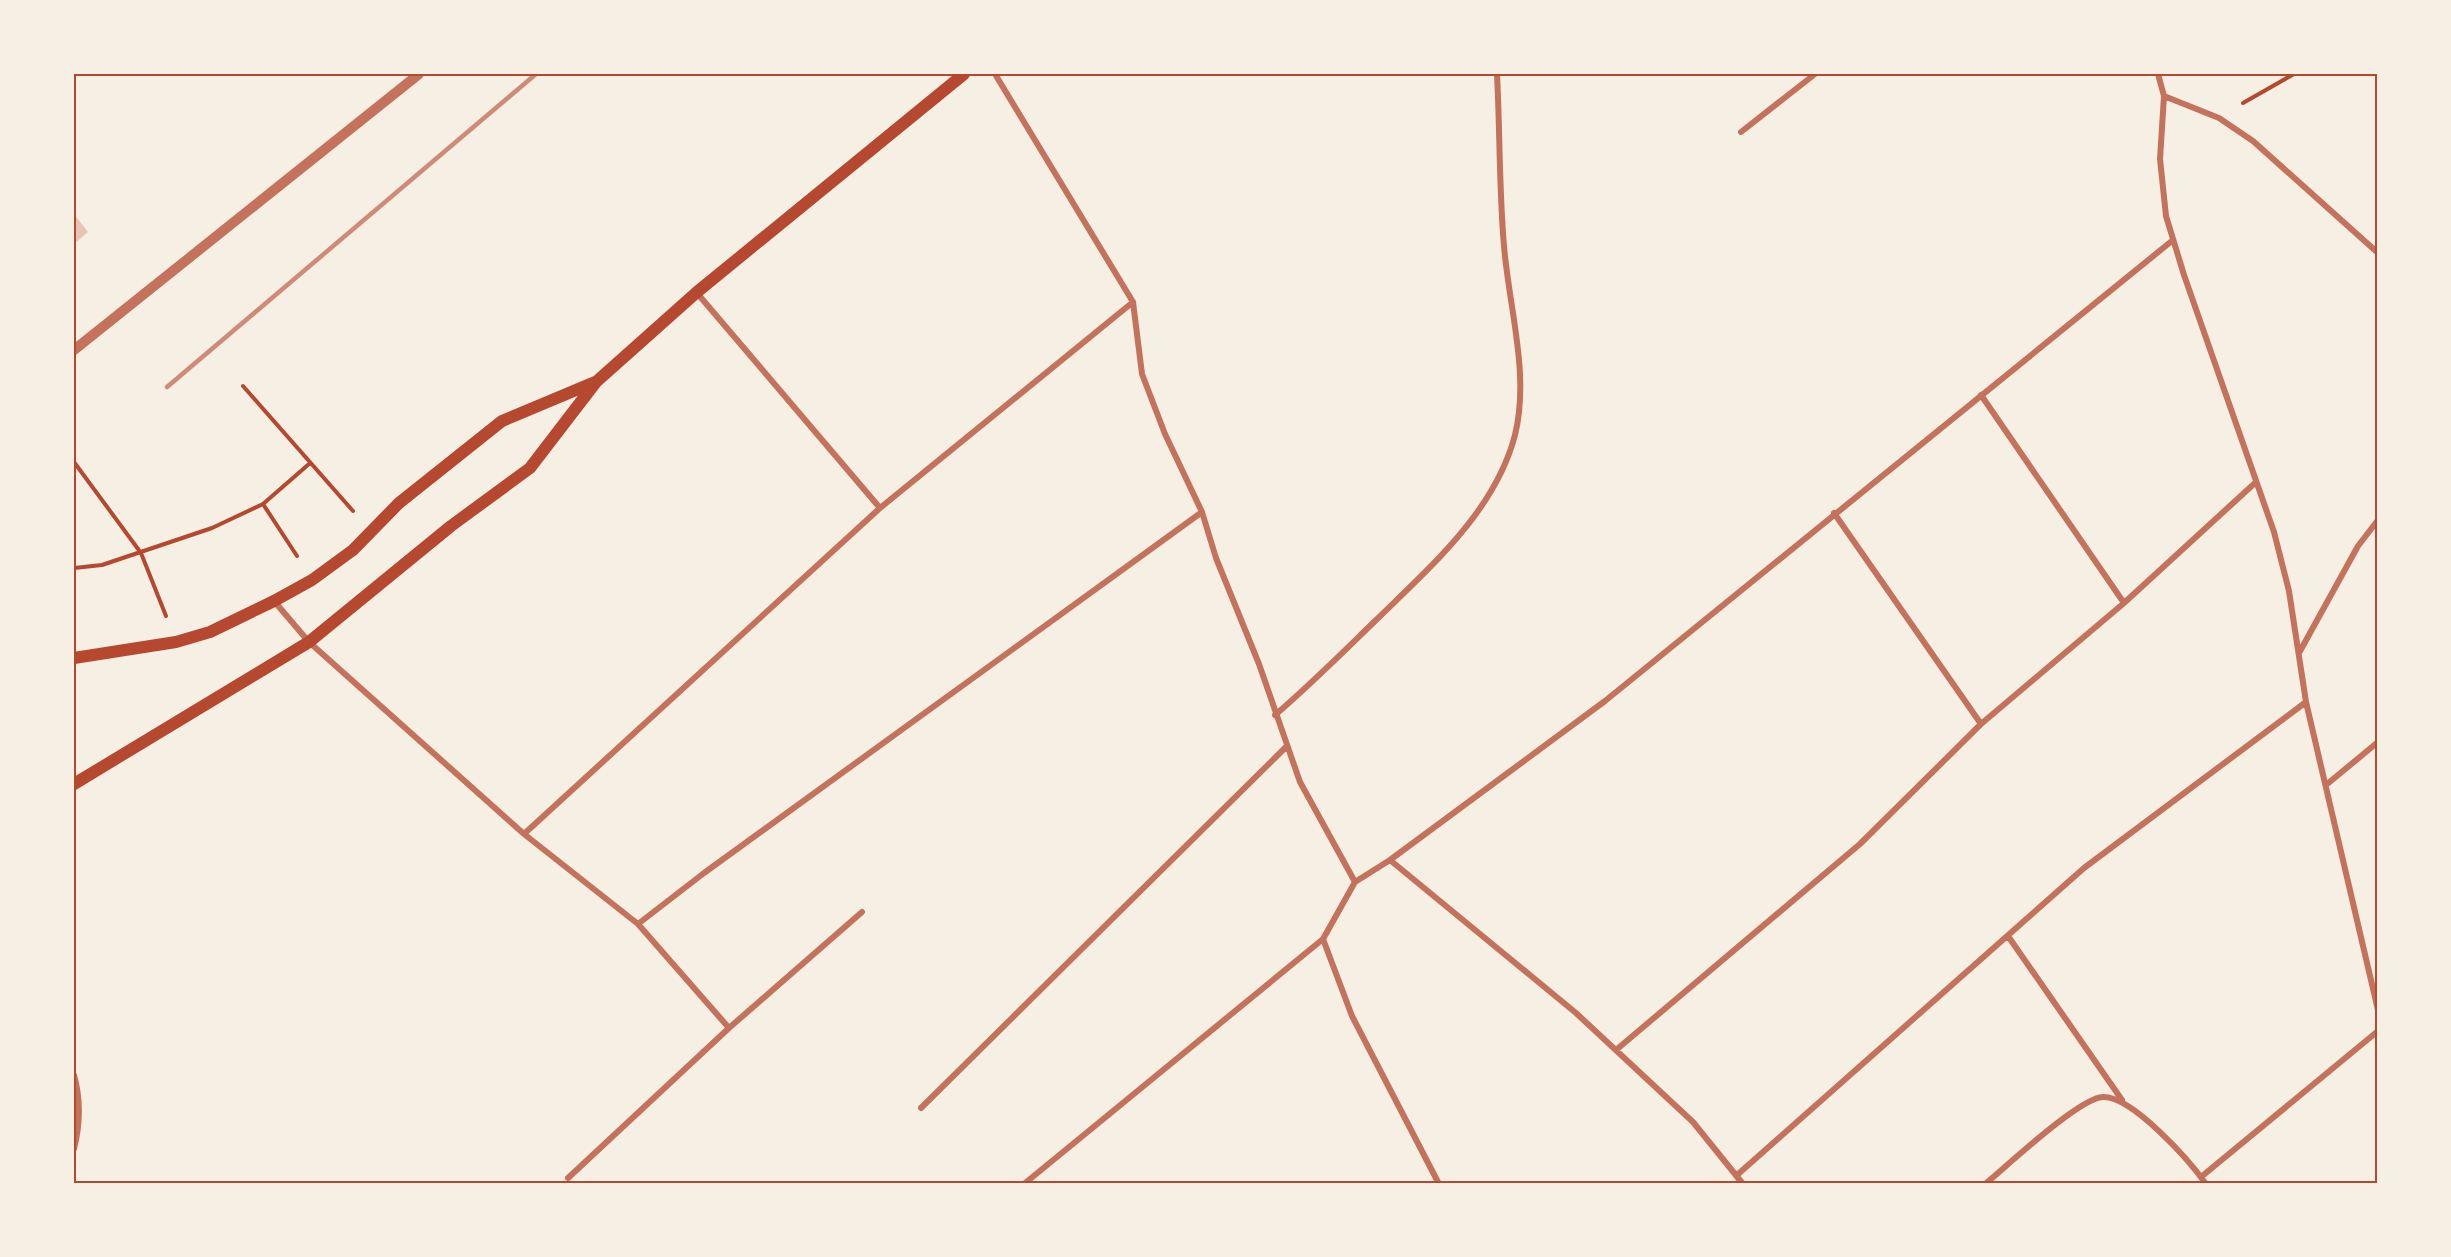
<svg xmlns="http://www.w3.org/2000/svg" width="2451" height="1257" viewBox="0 0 2451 1257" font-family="'Noto Serif',serif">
  <rect width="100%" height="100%" fill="#f6efe4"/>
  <path fill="#e6c5b7" d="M74,214L88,232L74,244Z"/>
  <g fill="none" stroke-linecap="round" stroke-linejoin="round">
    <path stroke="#b5482f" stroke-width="4" d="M2243,103L2294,74
      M243,386L353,511
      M74,462L141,553L166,616
      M263,504L297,556
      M74,568L102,565L212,528L263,504L309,464"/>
    <path stroke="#c5725c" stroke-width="6" d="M995,74L1133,302L1142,374L1165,434L1202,512L1216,558L1259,664L1300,782L1355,882L1323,939L1352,1016L1439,1184
      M2158,74L2164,96L2160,159L2166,216L2184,275L2274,532L2289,591L2306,702L2378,1010
      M2164,96L2219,118L2253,141L2378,253
      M1741,132L1815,74
      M697,293L880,508
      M1981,395L2124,603
      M1834,513L1981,724L2124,603L2256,482
      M274,601L309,642L524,834L638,924L729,1028
      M2299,653L2358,546L2378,520
      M1275,715C1310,685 1342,653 1374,622C1429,568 1495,512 1515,435C1530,374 1509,308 1504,246C1499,189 1500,131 1497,74
      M2326,785L2378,742
      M524,834L880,508L1133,302
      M1390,860L1605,701L2173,240
      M1355,882L1390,860L1576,1013L1693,1122L1743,1184
      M638,924L704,873L1202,512
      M2008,936L2122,1100
      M1616,1050L1860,844L1981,724
      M74,1075C81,1100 80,1125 74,1149
      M921,1108L1286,747
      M1737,1175L2084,868L2306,702
      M2201,1177L2378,1031
      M568,1178L729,1028L862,912
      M1024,1184L1323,939
      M1985,1184C2007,1166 2079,1098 2103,1097C2132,1096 2189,1160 2206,1184"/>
    <path stroke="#c5725c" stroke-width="10" d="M74,350L419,74"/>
    <path stroke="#b5482f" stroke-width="12" d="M74,658L176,642L210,632L274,601L312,580L353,550L399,503L502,421L595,382
      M74,784L309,642L451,526L530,468L596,382L697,292L964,74"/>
    <path stroke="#cf8b77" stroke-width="4.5" d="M167,387L536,74"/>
  </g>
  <rect width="2451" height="1257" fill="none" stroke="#f6efe4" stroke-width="150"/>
  <rect x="75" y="75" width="2301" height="1107" fill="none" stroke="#b5482f" stroke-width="2"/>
</svg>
